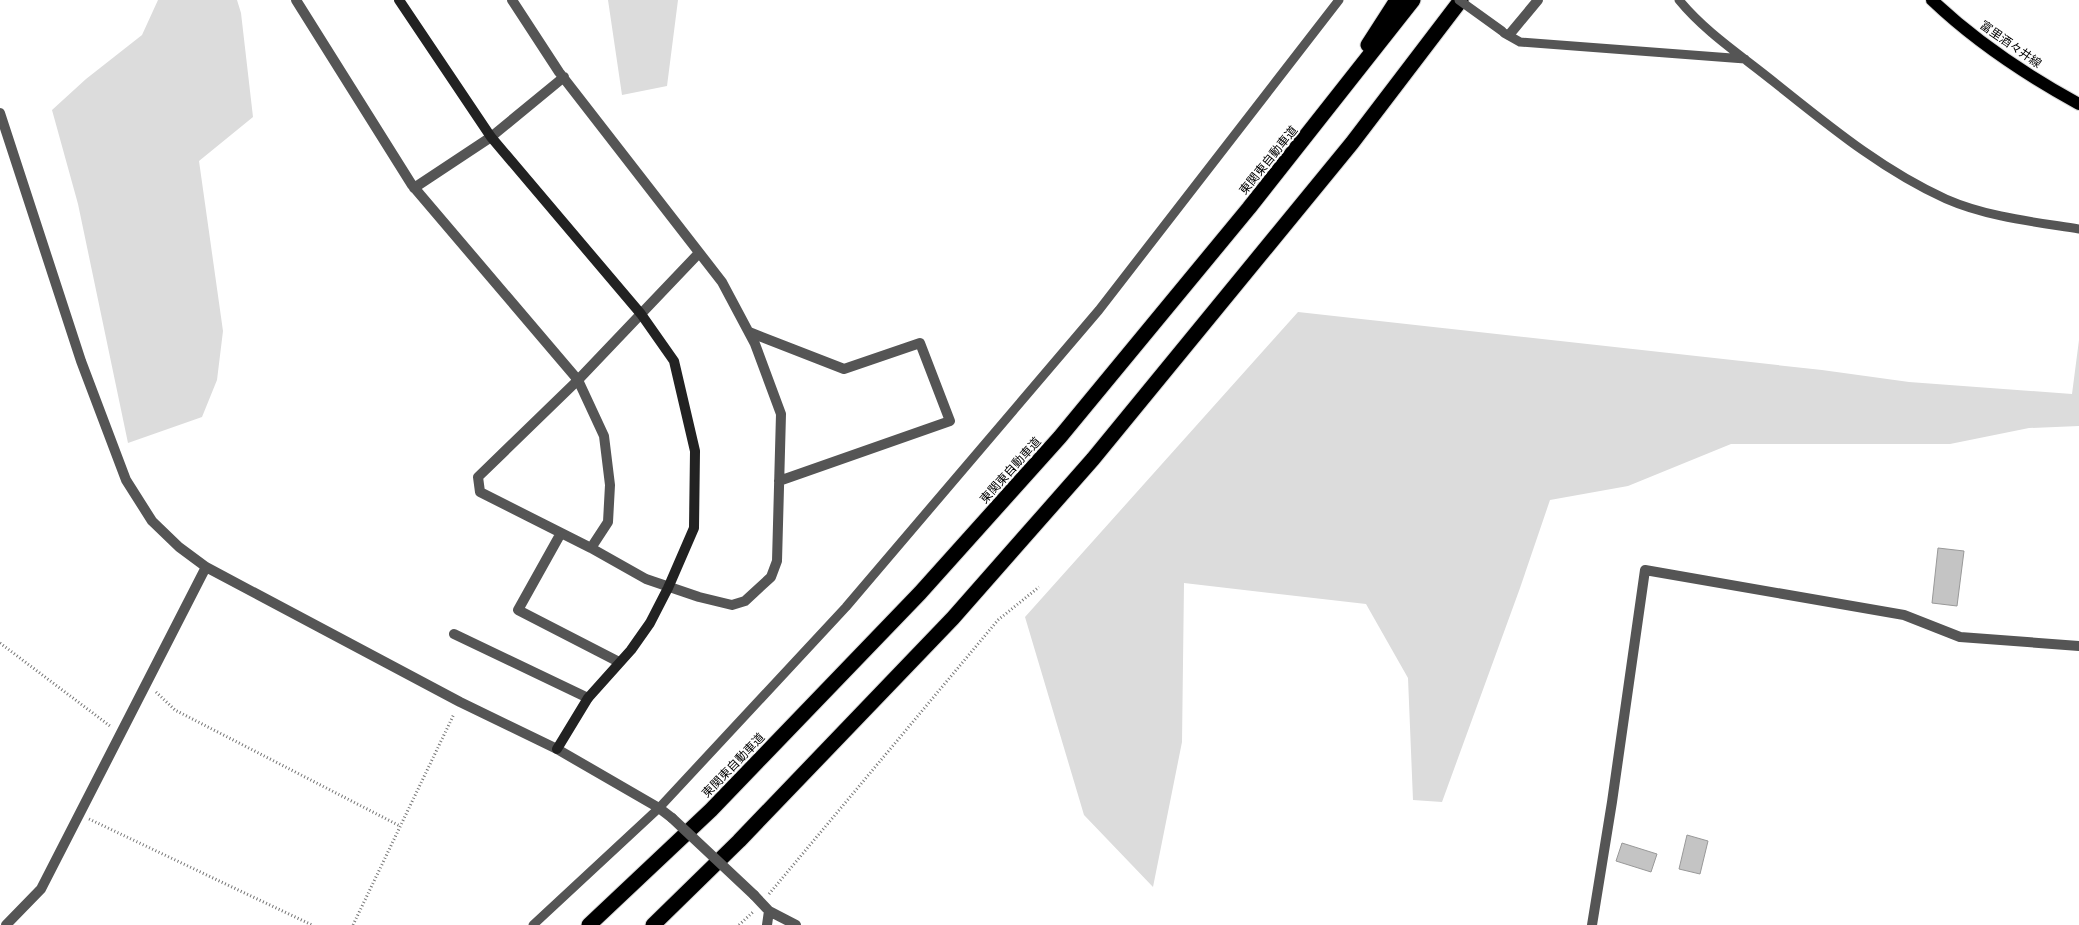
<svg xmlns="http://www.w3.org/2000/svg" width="2079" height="925" viewBox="0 0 2079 925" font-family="Poppins,'Noto Sans JP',sans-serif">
  <rect width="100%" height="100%" fill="#fff"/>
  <path fill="#dcdcdc" d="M158,0H237L241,13L253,117L199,161L223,331L217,380L202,417L128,443L78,204L52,110L86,79L142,35Z
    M608,0H678L667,86L622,95Z
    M1298,312L1822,370L1909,382L2072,394L2079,340V426L2029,428L1950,444H1731L1628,486L1550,500L1520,588L1442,802L1413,800L1408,678L1366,604L1184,583L1182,742L1153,887L1084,815L1025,617Z"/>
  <path fill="#c4c4c4" stroke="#999" d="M1938,548L1964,551L1957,606L1932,603Z
    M1687,835L1708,841L1700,874L1679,869Z
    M1622,843L1657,854L1651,872L1616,861Z"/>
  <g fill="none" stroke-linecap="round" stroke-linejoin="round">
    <defs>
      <path id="primary" d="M1932,0C1976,42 2026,75 2079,104"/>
      <path id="highway" d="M1368,45L1397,0
        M589,925L711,810L920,593L1060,437L1249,208L1413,0
        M653,925L739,841L953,618L1093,459L1352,143L1461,0"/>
    </defs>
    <use href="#primary" stroke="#dbdbdb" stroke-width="14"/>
    <use href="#highway" stroke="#dbdbdb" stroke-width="17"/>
    <path stroke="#777" stroke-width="3" stroke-dasharray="1 2.5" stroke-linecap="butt" d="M0,643L110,726
      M156,692L175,710L400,826
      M89,819L312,925
      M769,894L998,620L1039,587
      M353,925L454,714
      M739,925L753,912"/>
    <path stroke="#555" stroke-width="9" d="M1679,0C1705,32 1742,56 1774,82C1828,125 1882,170 1946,199C1987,217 2035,222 2079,229
      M1504,33L1520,42L1745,59
      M533,925L659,808L846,607L1099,310L1339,0"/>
    <path stroke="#555" stroke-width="10" d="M296,0L412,185L578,380L604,436L610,485L608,522L591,548
      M512,0L559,72L722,282L755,344L781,414L777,561L771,577L745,601L732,605L699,597L646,579L591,548L480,492L478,477L578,380L699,253
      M1509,35L1538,0
      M0,113L81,361L126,480L152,521L179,547L206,567L460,702L557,749L659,808L672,818
      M414,188L491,137L564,77
      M749,332L844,369L920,343L950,421L779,481
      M561,533L518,610L619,662
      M454,634L588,698
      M754,895L769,911L796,925
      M6,925L41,889L206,567
      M767,925L769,911
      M1592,925L1612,802L1645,570L1904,615L1960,637L2079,646"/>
    <path stroke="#222" stroke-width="10" d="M399,0L491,137L641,314L674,361L695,451L694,528L668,588L650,623L631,650L588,698L557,749"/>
    <use href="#primary" stroke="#000" stroke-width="12"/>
    <use href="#highway" stroke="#000" stroke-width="15"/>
    <path stroke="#555" stroke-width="9" d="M1459,0L1502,31"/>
    <path stroke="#555" stroke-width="10" d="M672,818L754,895"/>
  </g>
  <g text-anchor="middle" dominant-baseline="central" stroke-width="4" stroke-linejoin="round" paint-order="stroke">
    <g font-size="12" fill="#000" stroke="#fff">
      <text transform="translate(2011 44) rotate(35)">富里酒々井線</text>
      <text transform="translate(1268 160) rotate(-51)">東関東自動車道</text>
      <text transform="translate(1010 470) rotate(-48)">東関東自動車道</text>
      <text transform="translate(733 765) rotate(-46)">東関東自動車道</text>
    </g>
  </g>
</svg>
